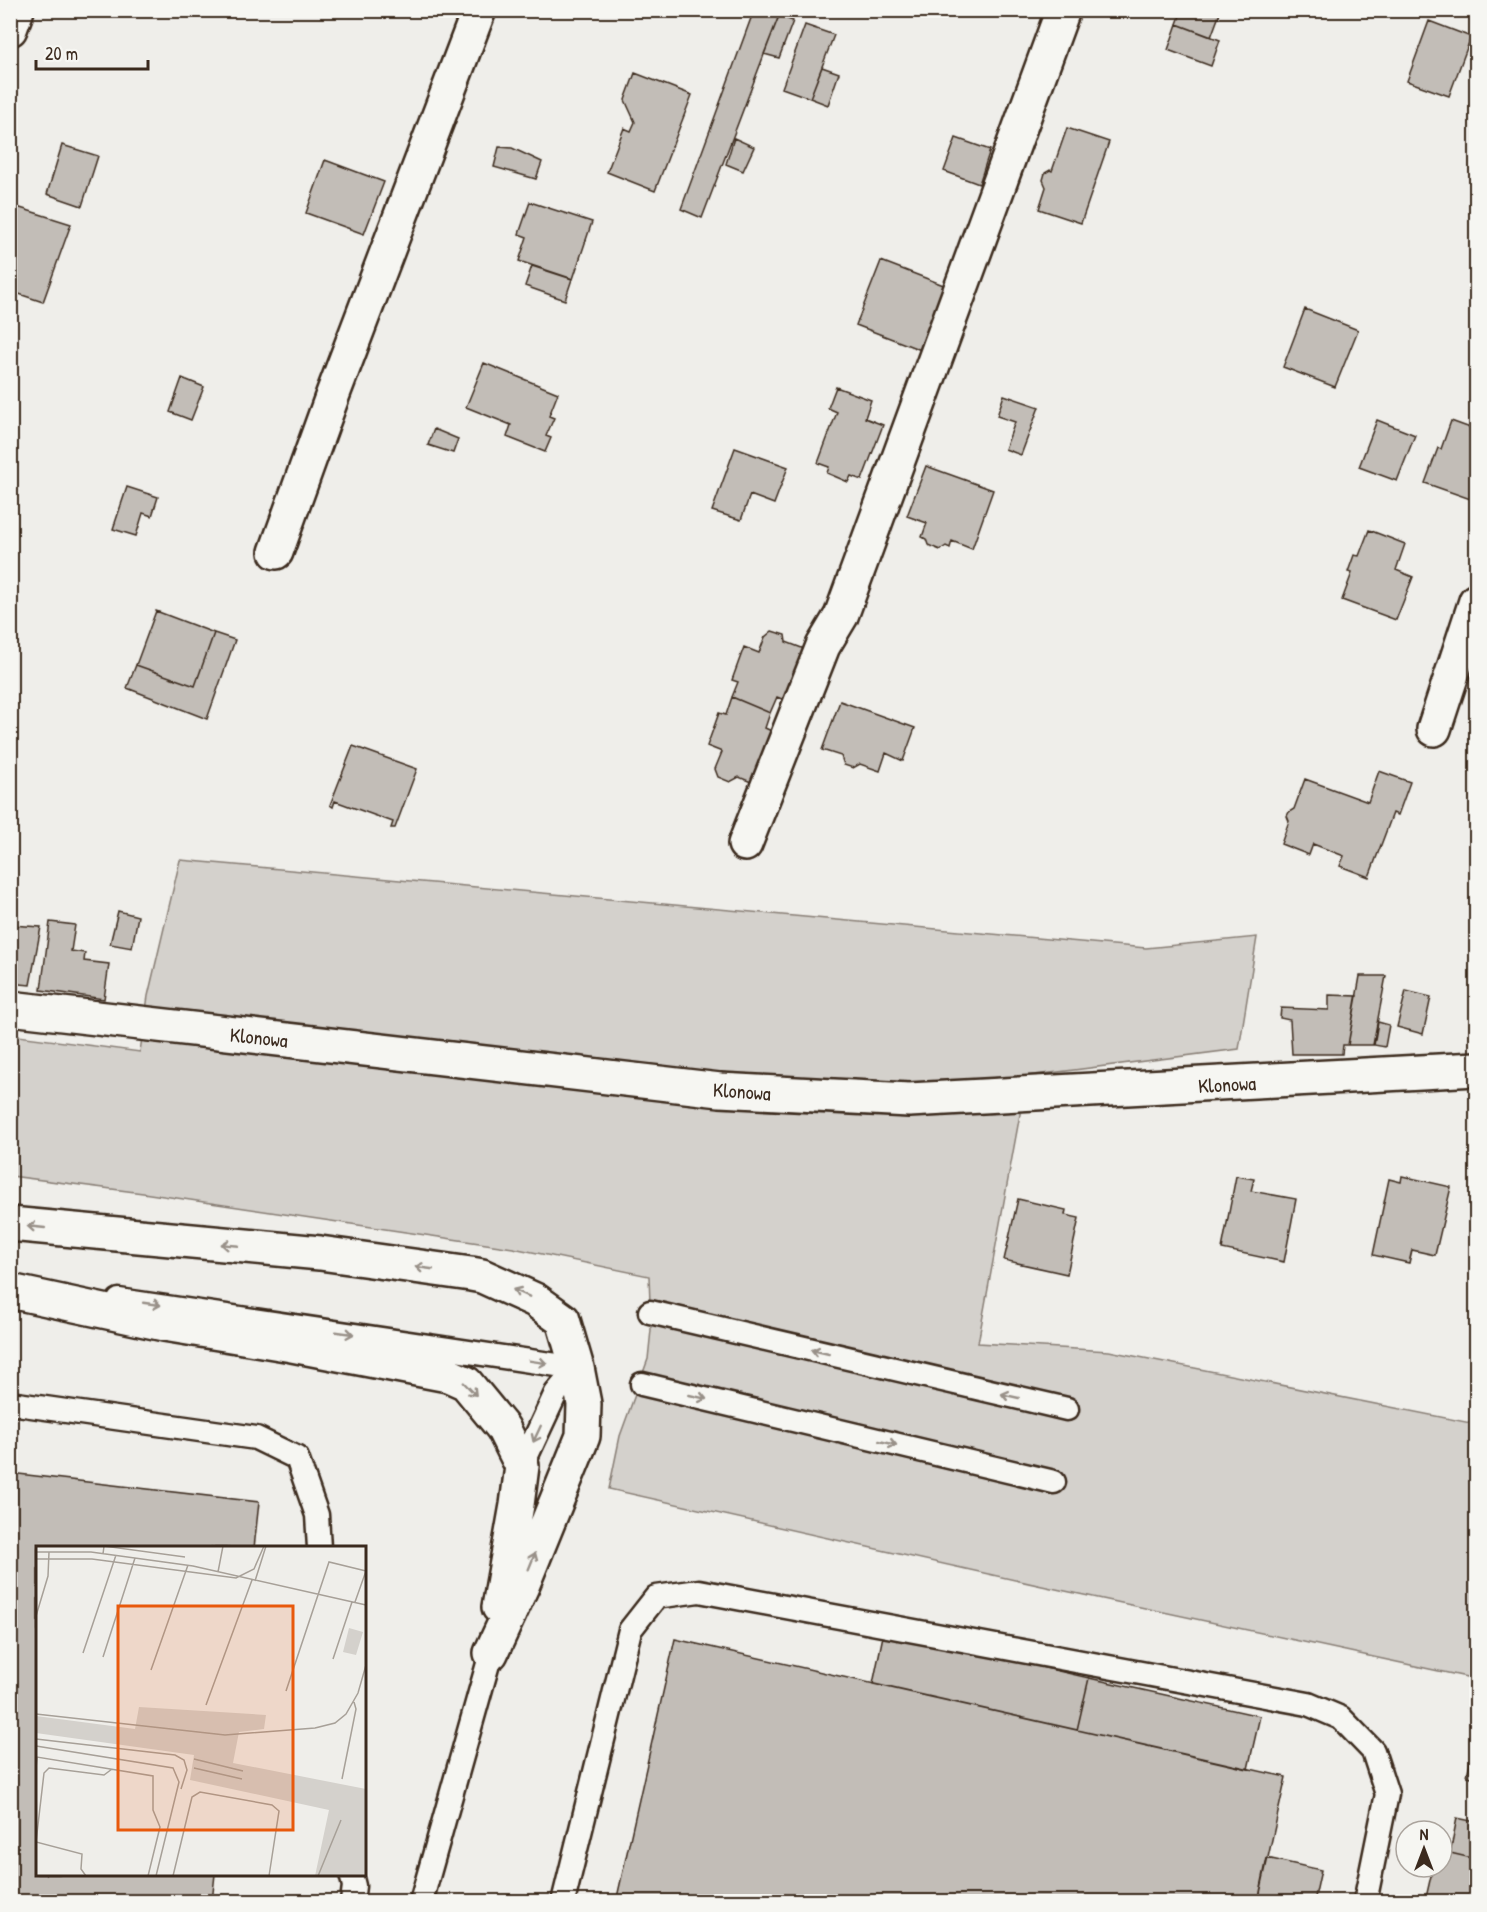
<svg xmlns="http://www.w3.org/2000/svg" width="1487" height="1912" viewBox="0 0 1487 1912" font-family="'Patrick Hand',sans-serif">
  <rect width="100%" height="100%" fill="#efeeea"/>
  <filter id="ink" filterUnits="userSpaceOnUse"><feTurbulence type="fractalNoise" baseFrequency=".0167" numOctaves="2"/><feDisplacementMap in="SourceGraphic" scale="12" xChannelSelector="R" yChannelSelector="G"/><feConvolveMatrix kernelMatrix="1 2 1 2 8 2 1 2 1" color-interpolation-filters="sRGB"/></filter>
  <g filter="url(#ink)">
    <path fill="#d4d1cc" stroke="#887e75" stroke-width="1.5" d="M180,860L1146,948L1257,937L1239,1049L1027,1076L978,1343L1109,1351L1476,1424V1679L1042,1586L609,1489L620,1436L648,1359L651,1330L649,1276L513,1248L143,1193L11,1176V1035L140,1052L148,996Z"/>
    <path fill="#c2bdb7" stroke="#3b2a1e" stroke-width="1.5" d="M754,10H781L702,218L681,209Z
      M1182,10H1221L1211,37L1177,24Z
      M779,16L793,21L779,58L764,54Z
      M1429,21L1471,37L1449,96L1407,81Z
      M1177,24L1220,40L1211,66L1168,50Z
      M805,25L834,35L810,98L782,88Z
      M822,67L839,73L828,105L810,98Z
      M635,73L692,95L655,191L607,172L624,128L631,131L635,122L625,100Z
      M1067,128L1109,142L1081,223L1039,209L1046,187L1043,180L1045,173L1050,170L1052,171Z
      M734,138L754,147L743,171L726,164Z
      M956,138L990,150L979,184L944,171Z
      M62,145L98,156L82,206L47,194Z
      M499,147L512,148L542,162L536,179L494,167Z
      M325,160L384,182L364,234L306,213Z
      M530,202L592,222L573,279L519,261L527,237L519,234Z
      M17,207L71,224L43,302L10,291V223Z
      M881,261L946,286L921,350L856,325Z
      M532,266L572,279L565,300L525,286Z
      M1305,309L1358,330L1335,387L1283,367Z
      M484,363L558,393L549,416L554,418L546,436L551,438L545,452L507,437L511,425L466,407Z
      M182,378L204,387L191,420L170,412Z
      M836,387L871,400L865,418L883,425L862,480L851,476L848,482L827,473L829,467L818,463L837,412L828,408Z
      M1004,395L1039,407L1021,455L1005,449L1015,422L997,416Z
      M1377,420L1415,435L1397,481L1359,467Z
      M1451,421L1476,430V501L1425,483L1438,448L1441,449Z
      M434,429L458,439L453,453L428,445Z
      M735,448L788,467L774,504L750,495L741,520L712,511Z
      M926,466L993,490L972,549L952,541L950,548L946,546L940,550L928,545L926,539L922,537L927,523L907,516Z
      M127,487L158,497L152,516L143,513L136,536L113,529Z
      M1369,530L1405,544L1396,570L1413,577L1396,620L1342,600L1352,573L1348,572L1354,555L1359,556Z
      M156,611L214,633L195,686L136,665Z
      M772,631L785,635L786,642L807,650L787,701L777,697L770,713L732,697L738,682L732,680L744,647L759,653L765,637Z
      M214,633L235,640L207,719L127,688L136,665L195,686Z
      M732,697L770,713L765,728L776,733L756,784L739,777L730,782L718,777L715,769L722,752L707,746L719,713L726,715Z
      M840,701L915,728L903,761L886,753L880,771L860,764L853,768L844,765L841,756L822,750Z
      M353,746L417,769L395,828H391L393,822L335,801L333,807L330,805Z
      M1379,771L1410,782L1398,815L1393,813L1369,877L1340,866L1344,856L1313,844L1309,855L1281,844L1289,821L1287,816L1289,812L1294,809L1305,779L1368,802Z
      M118,911L138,916L132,948L110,944Z
      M50,922L75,925L71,951L85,953L84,961L109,964L104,999L41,990Z
      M10,925L41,927L30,985L10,983Z
      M1360,976H1386L1373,1045H1348Z
      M1406,991L1431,997L1423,1034L1397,1027Z
      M1329,995L1357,996L1348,1045H1343L1342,1054H1292L1290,1020L1280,1018L1281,1008L1329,1010Z
      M1378,1022L1389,1025L1385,1047L1374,1045Z
      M1236,1176L1254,1179L1251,1191L1296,1199L1284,1262L1222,1249Z
      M1402,1176L1451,1187L1435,1255L1412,1250L1409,1263L1373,1255L1389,1179L1401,1182Z
      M1018,1199L1066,1210L1065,1215L1079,1218L1067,1274L1004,1260Z
      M10,1473L259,1502L254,1548H38V1874H215L212,1902H10Z
      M884,1631L1089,1678L1077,1730L873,1684Z
      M675,1639L1286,1777L1258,1902H616Z
      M1089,1678L1260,1716L1248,1769L1077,1730Z
      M1475,1738L1476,1739V1778L1467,1776Z
      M1457,1818L1476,1822V1859L1450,1853Z
      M1442,1851L1476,1859V1902H1425L1433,1867H1442Z
      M1267,1858L1321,1870L1314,1902H1258Z"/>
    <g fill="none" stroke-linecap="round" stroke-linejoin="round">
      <defs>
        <path id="lane" d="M119,1300L577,1368
          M650,1312L1067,1409
          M642,1384L1054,1482
          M10,1403L256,1438L297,1458L317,1515L319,1548
          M522,1466L556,1393L577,1368
          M351,1874L354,1886L352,1902
          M421,1902L491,1653
          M563,1902L630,1630L656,1597L699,1591L1308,1704L1341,1718L1373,1751L1387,1794L1365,1902"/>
        <path id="street" d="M10,29L17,10
          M276,552L333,394L479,10
          M1434,729L1476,601
          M745,844L823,646L841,616L1063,10
          M10,1008L720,1090L909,1100L1476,1069
          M10,1224L320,1253L471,1274L482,1276L535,1300L563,1320L577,1368L584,1404L583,1436L522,1586L491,1653
          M10,1291L164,1324L292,1345L448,1375L466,1383L503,1428L522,1466L517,1505L499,1607"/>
      </defs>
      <use href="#lane" stroke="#3b2a1e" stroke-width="27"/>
      <use href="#street" stroke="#3b2a1e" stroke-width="38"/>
      <use href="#lane" stroke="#f6f6f2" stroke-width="22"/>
      <use href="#street" stroke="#f6f6f2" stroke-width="33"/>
    </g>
    <defs><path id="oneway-shaft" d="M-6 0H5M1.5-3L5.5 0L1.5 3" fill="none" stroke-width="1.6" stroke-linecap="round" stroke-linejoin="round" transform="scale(1.5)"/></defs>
    <g stroke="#989088">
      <use href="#oneway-shaft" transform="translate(36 1227) rotate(-174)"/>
      <use href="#oneway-shaft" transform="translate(230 1245) rotate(-175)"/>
      <use href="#oneway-shaft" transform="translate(424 1268) rotate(-172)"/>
      <use href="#oneway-shaft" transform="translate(521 1293) rotate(-156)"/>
      <use href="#oneway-shaft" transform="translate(152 1304) rotate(8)"/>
      <use href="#oneway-shaft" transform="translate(345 1333) rotate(8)"/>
      <use href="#oneway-shaft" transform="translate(820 1352) rotate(-167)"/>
      <use href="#oneway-shaft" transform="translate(538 1362) rotate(9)"/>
      <use href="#oneway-shaft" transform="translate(470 1389) rotate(46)"/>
      <use href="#oneway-shaft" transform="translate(1010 1396) rotate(-167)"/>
      <use href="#oneway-shaft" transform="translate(698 1397) rotate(13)"/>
      <use href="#oneway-shaft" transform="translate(537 1434) rotate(115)"/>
      <use href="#oneway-shaft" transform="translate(888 1443) rotate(13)"/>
      <use href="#oneway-shaft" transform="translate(532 1561) rotate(-68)"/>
    </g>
  </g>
  <g text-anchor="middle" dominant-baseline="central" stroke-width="5" stroke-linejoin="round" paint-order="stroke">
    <g font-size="20" fill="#3b2a1e" stroke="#f6f6f2">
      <text transform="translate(259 1037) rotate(6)">Klonowa</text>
      <text transform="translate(1227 1084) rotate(-3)">Klonowa</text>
      <text transform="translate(742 1091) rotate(4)">Klonowa</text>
    </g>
  </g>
  <g transform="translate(36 1546)">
    <rect width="330" height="330" fill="#efeeea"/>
    <path d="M313,82L327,86L320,109L307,106ZM103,161L230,169L228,183L203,186L197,217L330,243V330H279L293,264L154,234L158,209L0,187V170L99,183Z" fill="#d4d1cc"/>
    <path fill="none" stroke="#a7a098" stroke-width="1.5" d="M0,6H55L157,20L330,59M67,8L68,0L149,11M0,13H56L200,32L218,23L228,0M182,26L187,0M219,35L230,0M319,56L330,25M0,70L12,30L13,6M47,107L80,9M67,111L99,12M297,113L316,56M115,124L152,19M250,145L293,16L330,25M170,159L216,34M0,168L189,189L279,182L299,177L310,168L322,147L330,119M0,193L139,209L148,214L151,224L145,243M0,200L137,222L143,236L120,330M158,213L207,225M0,222L1,211L117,230V264L124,281L112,330M158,222L206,233M306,233L320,163L318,156M50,330L45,323L46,308L0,296L8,227L13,222L68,229L76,223M137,330L156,251L164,246L236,259L243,265L233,330M282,330L305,274"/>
    <path fill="#e8590c" fill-opacity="0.15" stroke="#e8590c" stroke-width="3" d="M82,60H257V284H82Z"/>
    <rect width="330" height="330" fill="none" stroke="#3b2a1e" stroke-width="3"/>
  </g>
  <rect width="1487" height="1912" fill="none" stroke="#f6f6f2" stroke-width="36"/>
  <rect x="18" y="18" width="1451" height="1876" fill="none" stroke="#3b2a1e" stroke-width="2" filter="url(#ink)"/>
  <g transform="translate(1424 1849)"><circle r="28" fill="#f6f6f2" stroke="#aba49d" stroke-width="1.5"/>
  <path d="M0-4.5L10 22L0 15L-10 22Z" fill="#3b2a1e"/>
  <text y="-9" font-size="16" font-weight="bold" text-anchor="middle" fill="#3b2a1e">N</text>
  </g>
  <path d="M36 60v9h112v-9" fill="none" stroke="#3b2a1e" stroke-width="3"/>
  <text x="45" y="60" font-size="18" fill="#3b2a1e" stroke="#f6f6f2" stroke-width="4.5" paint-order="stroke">20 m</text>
</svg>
